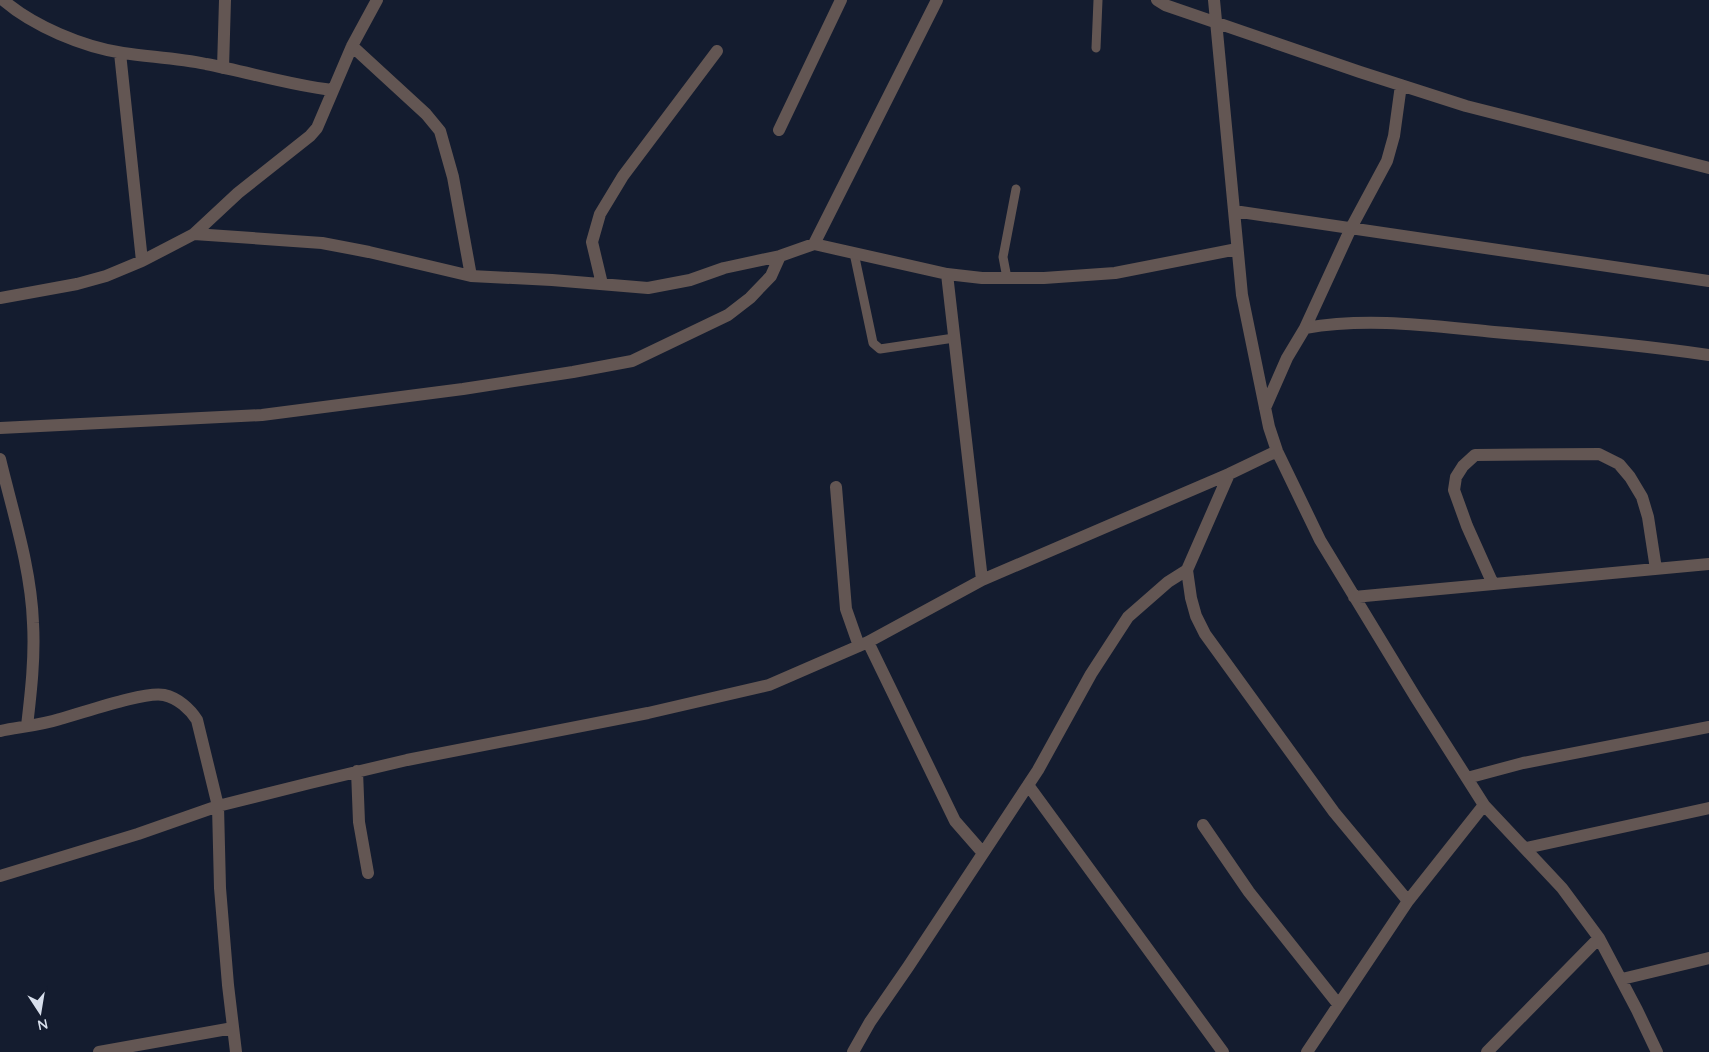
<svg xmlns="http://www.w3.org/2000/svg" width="1709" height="1052" viewBox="0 0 1709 1052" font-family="Quicksand,sans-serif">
  <rect width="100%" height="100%" fill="#141c2f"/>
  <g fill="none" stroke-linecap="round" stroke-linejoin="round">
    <path stroke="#635653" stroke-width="9" d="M1096,48L1098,0
      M854,253L873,343L880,349L954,338
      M1007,278L1003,257L1016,189"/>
    <path stroke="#635653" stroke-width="12" d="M3,0C33,26 83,47 123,53C150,57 178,58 206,64C248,72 289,85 332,90
      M937,0L814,244L947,274L982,278H1044L1115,273L1237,249
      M1157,0L1165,5L1360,72L1466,106L1709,168
      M1214,0L1242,295L1269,427L1277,451L1320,540L1416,698L1484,805L1562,888L1599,938L1637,1010L1657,1052
      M352,46L426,114L440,131L453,177L471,276
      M120,53L142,261
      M223,68L225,0
      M779,130L841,0
      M1234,211L1709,281
      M194,234L238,193L310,136L317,128L352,46L377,0
      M947,274L982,580
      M602,284L592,242L600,214L623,176L717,51
      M0,298L77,284L106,276L142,261L194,234L322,243L369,252L471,276L552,280L648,288L690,280L724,268L780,256L814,244
      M1305,328L1351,228L1387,161L1394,136L1401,85
      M1265,408L1287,358L1305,328C1370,317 1430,326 1494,332C1566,338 1638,345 1709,355
      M0,428L262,415L463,389L573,372L632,361L728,315L750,298L771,276L780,256
      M0,459C13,513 31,568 33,623C35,657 31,692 27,726
      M1229,474L1187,570L1191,598L1196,616L1205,634L1334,812L1408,901
      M836,487L846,609L859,646
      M1493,584L1467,526L1454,490L1456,477L1463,466L1475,455L1599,454L1619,464L1630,477L1642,497L1648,517L1656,569
      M1354,597L1709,564
      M868,642L955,821L983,853
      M0,731C20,727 41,725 60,719C83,713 144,691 164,695C178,698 190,709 197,720L218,806L220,888L228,985L236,1052
      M357,771L359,822L368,873
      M1467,778L1523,763L1709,727
      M1028,785L1223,1052
      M1203,825L1249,892L1338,1004
      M1526,848L1709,808
      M0,876L138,834L218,806L310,783L407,760L648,713L769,685L868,642L982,580L1229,474L1277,451
      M1622,979L1709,958
      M99,1052L233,1028
      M853,1052L870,1022L908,967L1038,770L1091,674L1128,617L1168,582L1187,570
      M1307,1052L1408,901L1484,805
      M1487,1052L1599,938"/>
  </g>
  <g transform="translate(40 1012) rotate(168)" stroke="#141c2f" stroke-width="4" paint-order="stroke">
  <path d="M0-4L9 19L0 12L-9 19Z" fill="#d8dfec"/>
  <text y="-8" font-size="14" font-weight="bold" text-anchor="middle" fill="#d8dfec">N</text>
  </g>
</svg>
